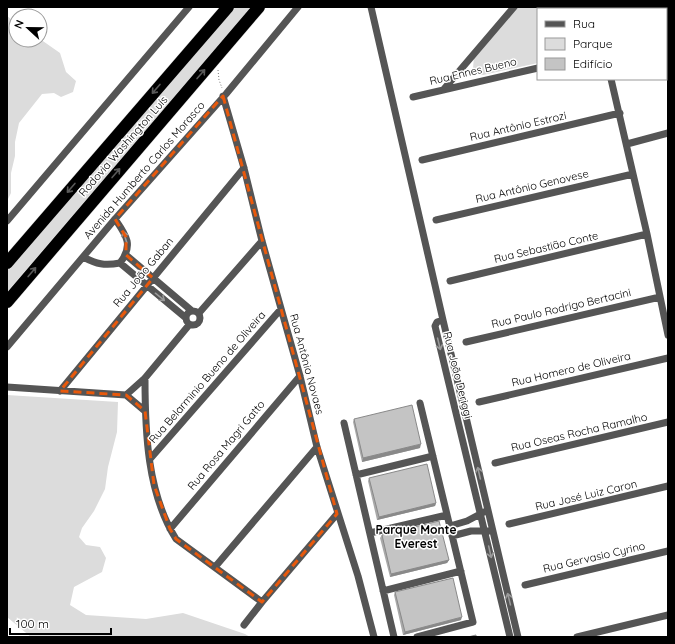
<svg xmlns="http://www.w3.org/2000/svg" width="675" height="644" viewBox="0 0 675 644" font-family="Quicksand,sans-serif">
  <rect width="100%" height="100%" fill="#fff"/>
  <path fill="#dcdcdc" d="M232,7H251L7,292V269Z
    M517,7H590V9H538V63L483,75L478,74L473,68L474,57Z
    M7,16L16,23V40L40,39L60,53L66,72L76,81L73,92L61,97L54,93L42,94L19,123L15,142V156L11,173V193L7,201Z
    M7,395L118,402L117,432L108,467L105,489L94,511L82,528L79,537L86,545L100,547L106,558L102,572L74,587L70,605L86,615L146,619L183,613L245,634L250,637H31L7,617Z"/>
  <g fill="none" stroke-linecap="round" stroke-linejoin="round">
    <defs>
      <path id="highway" d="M7,263L228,7
        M7,302L259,7"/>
    </defs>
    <use href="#highway" stroke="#dbdbdb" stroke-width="13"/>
    <path stroke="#777" stroke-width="1" stroke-dasharray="1 2" stroke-linecap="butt" d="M218,70L219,80L222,88"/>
    <path stroke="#555" stroke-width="7" d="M371,7L443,320
      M593,7V9
      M661,7V9
      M666,30L668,38
      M611,79L647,234L668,335
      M444,89L514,7
      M223,96L244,168L262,241L300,376L317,447L358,576L374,637
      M413,97L538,68
      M627,144L668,133
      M422,160L620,113
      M436,220L633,174
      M7,221L189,7
      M126,255L192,311
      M83,257C97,264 104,266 120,263C134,245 126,235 115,219
      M120,263L186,318
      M450,281L647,234
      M186 318a7 7 0 1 1 14 0a7 7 0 1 1-14 0Z
      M199,313L262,241
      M466,342L660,297
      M7,347L115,219L226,94L298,7
      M145,378C145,431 147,493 176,539L262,602
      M7,387L126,395L145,411
      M60,391L244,168
      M126,395L145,378L189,325
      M479,402L668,358
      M344,423L394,637
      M150,459L281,309
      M495,463L668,422
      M356,475L433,456
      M509,524L668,486
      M450,526L467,521L484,512
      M170,529L300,376
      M370,533L447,515
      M452,536L471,531H489
      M215,567L317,447
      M525,585L668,551
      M383,591L461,571
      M244,625L262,602L337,514
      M417,637L473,622L420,403
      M510,637L435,326L437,322L443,320L518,637
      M577,637L668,615"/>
    <use href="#highway" stroke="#000" stroke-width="12"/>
  </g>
  <path fill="#a9a9a9" d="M354,419L420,448L362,462L353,422Z
    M369,478L436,503L435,506L377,520L368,481Z
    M382,535L449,560L447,563L390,577L380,538Z
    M395,592L461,620L403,635L394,595Z"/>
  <path fill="#898989" d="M421,444L420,448L362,462L363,458Z
    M436,503L435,506L377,520L379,517Z
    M449,560L447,563L390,577L391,574Z
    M462,617L461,620L403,635L405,632Z"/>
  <path fill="#c4c4c4" stroke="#898989" d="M412,405L421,444L363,458L354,419Z
    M427,464L436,503L379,517L369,478Z
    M439,521L449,560L391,574L382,535Z
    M453,578L462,617L405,632L395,592Z
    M476,635V637H468Z"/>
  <defs><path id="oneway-shaft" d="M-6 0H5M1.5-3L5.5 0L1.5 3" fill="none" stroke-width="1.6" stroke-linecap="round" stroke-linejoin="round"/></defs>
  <g stroke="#595959">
    <use href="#oneway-shaft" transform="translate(201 74) rotate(-49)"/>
    <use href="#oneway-shaft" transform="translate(156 89) rotate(131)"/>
    <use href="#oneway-shaft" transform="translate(116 173) rotate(-49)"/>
    <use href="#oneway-shaft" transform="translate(71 188) rotate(131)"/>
    <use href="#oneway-shaft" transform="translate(32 272) rotate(-50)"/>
  </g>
  <g stroke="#999">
    <use href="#oneway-shaft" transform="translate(125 237) rotate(-108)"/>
    <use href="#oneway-shaft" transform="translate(160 297) rotate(39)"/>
    <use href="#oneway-shaft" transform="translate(439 344) rotate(76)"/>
    <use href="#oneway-shaft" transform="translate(479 473) rotate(-103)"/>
    <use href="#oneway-shaft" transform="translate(490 552) rotate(77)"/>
    <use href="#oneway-shaft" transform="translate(509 599) rotate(-104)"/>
  </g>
  <path fill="none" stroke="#e8590c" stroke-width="3" stroke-dasharray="8 5" stroke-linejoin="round" d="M223,96L337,514L262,602L176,539L170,529L154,485L145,411L126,395L60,391L153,278L126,255V237L115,219Z"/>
  <g text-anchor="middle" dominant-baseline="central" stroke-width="3" stroke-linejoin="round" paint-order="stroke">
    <g font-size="11" fill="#000" stroke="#fff">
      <text transform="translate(473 71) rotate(-13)">Rua Ennes Bueno</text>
      <text transform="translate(518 126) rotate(-13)">Rua Antônio Estrozi</text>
      <text transform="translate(123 146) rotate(-49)">Rodovia Washington Luís</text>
      <text transform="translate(144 170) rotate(-49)">Avenida Humberto Carlos Morasco</text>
      <text transform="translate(532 186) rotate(-13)">Rua Antônio Genovese</text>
      <text transform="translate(546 247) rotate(-13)">Rua Sebastião Conte</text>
      <text transform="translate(143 272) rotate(-50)">Rua João Gaban</text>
      <text transform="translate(561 308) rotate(-13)">Rua Paulo Rodrigo Bertacini</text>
      <text transform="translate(307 364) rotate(75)">Rua Antônio Novaes</text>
      <text transform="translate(571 369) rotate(-13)">Rua Homero de Oliveira</text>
      <text transform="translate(458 375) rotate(76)">Rua João Deriggi</text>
      <text transform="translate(207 377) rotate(-49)">Rua Belarminio Bueno de Oliveira</text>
      <text transform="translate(579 432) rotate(-13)">Rua Oseas Rocha Ramalho</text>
      <text transform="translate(226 445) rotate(-50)">Rua Rosa Magri Gatto</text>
      <text transform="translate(586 495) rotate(-13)">Rua José Luiz Caron</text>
      <text transform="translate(594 557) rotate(-13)">Rua Gervasio Cyrino</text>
    </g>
    <g font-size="12" font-weight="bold" fill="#000" stroke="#fff">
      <text x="416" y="529">Parque Monte<tspan x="416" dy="14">Everest</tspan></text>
    </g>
  </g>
  <rect width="675" height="644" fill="none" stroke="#000000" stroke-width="16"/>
  <rect x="537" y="8" width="130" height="72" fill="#ffffff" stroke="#999999"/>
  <rect x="545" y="21" width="20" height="6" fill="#555555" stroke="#999999"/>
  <text x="573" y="28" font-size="12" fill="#000000">Rua</text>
  <rect x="545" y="38" width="20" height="12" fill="#dcdcdc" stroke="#999999"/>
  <text x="573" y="48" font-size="12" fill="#000000">Parque</text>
  <rect x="545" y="58" width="20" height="12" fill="#c4c4c4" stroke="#999999"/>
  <text x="573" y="68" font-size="12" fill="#000000">Edifício</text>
  <g transform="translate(28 28) rotate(292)"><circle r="19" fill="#ffffff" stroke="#999999"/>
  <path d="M0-3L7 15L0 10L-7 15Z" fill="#000000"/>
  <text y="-6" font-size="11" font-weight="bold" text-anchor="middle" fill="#000000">N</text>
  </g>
  <path d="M10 628v6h101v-6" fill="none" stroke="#000000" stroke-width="2"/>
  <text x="16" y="628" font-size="12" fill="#000000" stroke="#ffffff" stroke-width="3" paint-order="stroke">100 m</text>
</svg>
